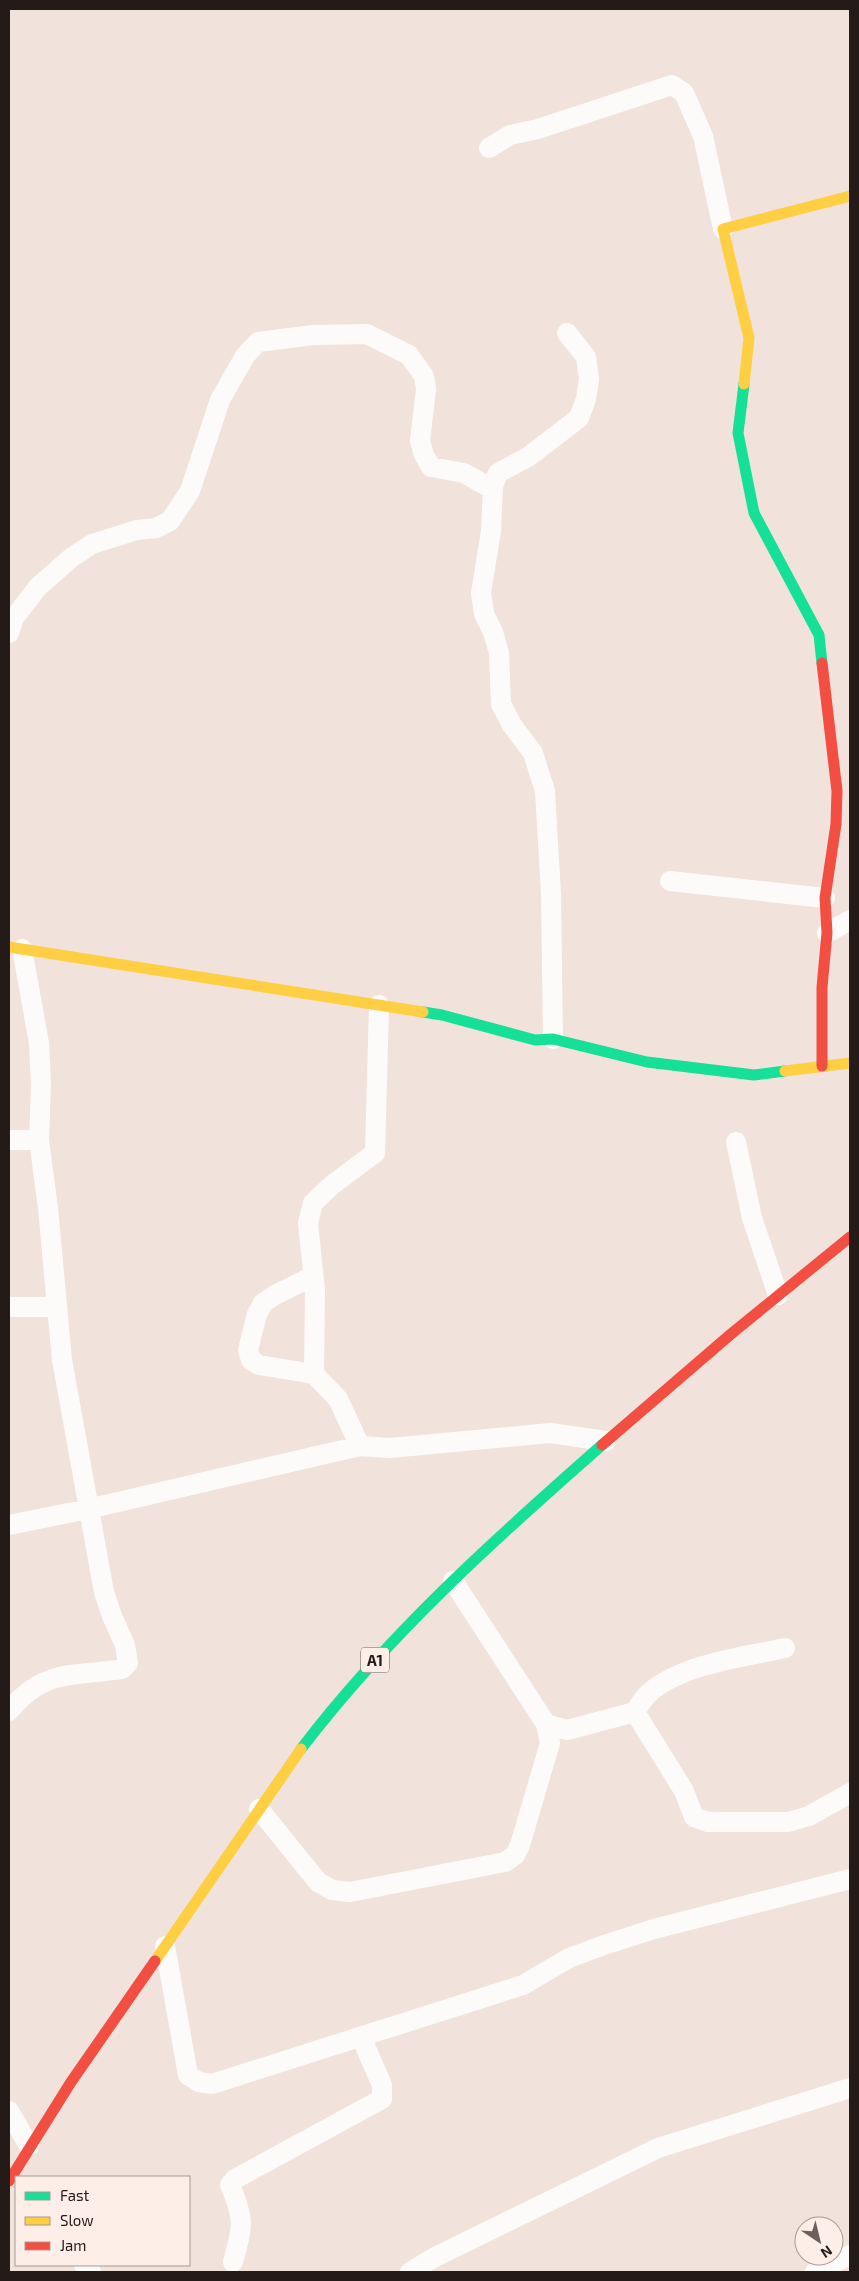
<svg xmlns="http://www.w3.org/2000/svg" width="859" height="2281" viewBox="0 0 859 2281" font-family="'Exo 2',sans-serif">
  <rect width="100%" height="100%" fill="#f1e2dc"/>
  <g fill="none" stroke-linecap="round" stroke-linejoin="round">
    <path stroke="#fdfbfa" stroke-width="20" d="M489,148L510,135L538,129L672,85L684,93L703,136L723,229
      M9,633L14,618L38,587L71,558L92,544L137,530L156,528L170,521L190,491L220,400L245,356L258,342L313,335L367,334L409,355L424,376L426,389L420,441L424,455L431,467L464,473L492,489
      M670,881L825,898
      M827,933L850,920
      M553,1039L551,894L545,791L533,753L512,725L501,704L499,653L493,632L484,614L481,593L491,531L493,486L498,473L528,457L579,418L586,399L589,379L586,357L567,333
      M9,1140H39
      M736,1142L752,1218L778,1295
      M313,1276L275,1295L263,1303L257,1314L248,1350L251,1360L259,1365L314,1374L338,1399L360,1446
      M9,1307H56
      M314,1374L315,1290L308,1223L313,1203L332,1185L375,1153L379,1005
      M9,1525L88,1509L360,1446L390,1448L550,1433L606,1441
      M453,1581L546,1724L567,1730L635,1712C639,1706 643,1698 649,1693C682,1664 743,1657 785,1648
      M9,1711C44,1668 73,1677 122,1669L128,1663L125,1645L112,1616L104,1592L62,1360L48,1208L39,1140L41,1085L39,1043L22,949
      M635,1712L684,1791L694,1817L708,1822H788L809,1816L850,1793
      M259,1809L318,1882L332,1890L350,1892L505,1862L515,1855L520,1845L550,1743L546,1724
      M165,1946L188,2075L199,2082L212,2084L523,1985L569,1958L604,1945L654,1929L850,1879
      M9,2111L29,2146
      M233,2262C243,2225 245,2221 230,2185L235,2179L382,2099V2085L361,2037
      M84,2265L91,2272
      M410,2272L435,2257L658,2148L850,2088
      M815,2272L850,2255"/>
    <path stroke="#16e098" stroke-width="11" d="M744,384L738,433L754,513L819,635L822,663
      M423,1012L442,1015L535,1040L553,1039L647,1062L754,1075L785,1071
      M301,1749C388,1635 495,1539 602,1445"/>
    <path stroke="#ffcf43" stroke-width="11" d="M744,384L749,338L723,229L850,196
      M9,947L423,1012
      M785,1071L850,1063
      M155,1961L301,1749"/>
    <path stroke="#f24e42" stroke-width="11" d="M822,1066V987L827,933L825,898L836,824L837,791L822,663
      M602,1445L731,1334L850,1237
      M9,2181L71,2082L155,1961"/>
  </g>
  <g text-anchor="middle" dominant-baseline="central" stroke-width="4" stroke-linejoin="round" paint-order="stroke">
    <rect fill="#feeee8" stroke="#655a56" stroke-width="1" x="361" y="1647.5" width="28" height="25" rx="4"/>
    <g font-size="15" font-weight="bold" fill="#241a17">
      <text x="375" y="1660">A1</text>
    </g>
  </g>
  <rect width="859" height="2281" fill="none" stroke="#241a17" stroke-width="20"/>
  <rect x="15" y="2176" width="175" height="90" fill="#feeee8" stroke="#a79994"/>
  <rect x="25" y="2192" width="25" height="8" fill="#16e098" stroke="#a79994"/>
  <text x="60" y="2201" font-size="15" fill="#241a17">Fast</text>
  <rect x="25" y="2217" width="25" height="8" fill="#ffcf43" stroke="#a79994"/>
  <text x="60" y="2226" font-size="15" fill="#241a17">Slow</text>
  <rect x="25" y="2242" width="25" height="8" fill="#f24e42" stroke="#a79994"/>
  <text x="60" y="2251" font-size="15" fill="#241a17">Jam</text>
  <g transform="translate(819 2241) rotate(145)"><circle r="24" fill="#feeee8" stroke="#a79994"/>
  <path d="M0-4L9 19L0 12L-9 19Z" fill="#6c605c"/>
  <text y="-8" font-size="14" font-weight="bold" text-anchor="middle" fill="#241a17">N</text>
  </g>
</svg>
